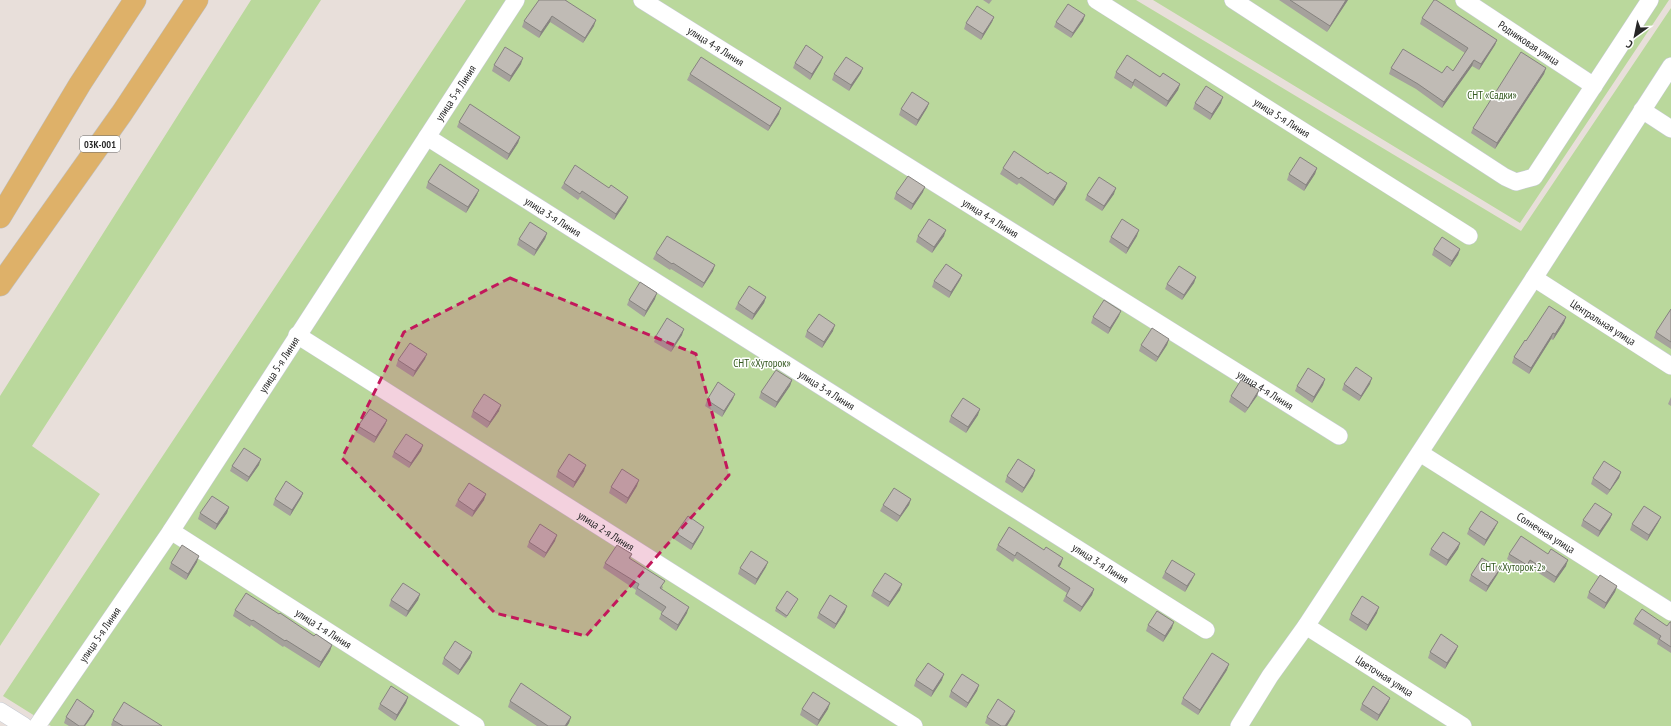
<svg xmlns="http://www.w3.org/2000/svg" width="1671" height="726" viewBox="0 0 1671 726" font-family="'PT Sans Narrow',sans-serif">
  <rect width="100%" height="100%" fill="#e8dfda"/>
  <path fill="#bad89c" d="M251,0H321L32,446L100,494L0,646V396Z
    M466,0H1136L1521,231L1671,8V726H51L3,696Z
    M1153,0H1669L1520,223Z"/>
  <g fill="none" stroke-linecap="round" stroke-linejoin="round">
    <defs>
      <g id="minor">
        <path id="s1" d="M642,0L1339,436"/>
        <path id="s2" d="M1096,0L1469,236"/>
        <path d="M1233,0L1505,177L1516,182L1534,177L1650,0"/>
        <path id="s3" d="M1464,0L1594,86"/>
        <path d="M1642,110L1671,129"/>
        <path id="s4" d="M427,137L1206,630"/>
        <path id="s5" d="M1534,278L1671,366"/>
        <path id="s6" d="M297,335L914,726"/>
        <path id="s7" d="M1420,453L1671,612"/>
        <path id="s8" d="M171,531L476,726"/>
        <path id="s9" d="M1306,626L1463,726"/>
        <path d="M0,711L24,726"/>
        <path id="s10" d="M37,726L171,531L516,0"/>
        <path d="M1239,726L1270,676L1306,626L1534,278L1671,66"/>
      </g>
      <path id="major" d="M0,217L80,84L135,0
        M0,285L122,113L197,0"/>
    </defs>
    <use href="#minor" stroke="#c5cad3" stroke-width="18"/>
    <use href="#major" stroke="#bebebe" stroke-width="23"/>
    <use href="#minor" stroke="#fff" stroke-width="17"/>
    <use href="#major" stroke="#deb169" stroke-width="22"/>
  </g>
  <path fill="#a5a19c" d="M539,0H566L594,26L583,43L550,22L539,38L522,27L524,21Z
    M983,0H992L989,4Z
    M1279,0H1348L1327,32Z
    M1085,15L1083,21L1071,38L1054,27L1056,22Z
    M994,17L992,22L981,40L964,29L966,23Z
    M1422,18L1497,40L1495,45L1479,70L1472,66L1442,108L1416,89L1389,74L1391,68L1442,73L1453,71L1465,53L1420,24Z
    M821,62L810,80L793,68L795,63Z
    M521,64L509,82L492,71L494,65Z
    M1546,68L1544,74L1495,149L1471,133L1473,128Z
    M1116,72L1160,77L1180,84L1178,90L1166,107L1133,85L1131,89L1114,78Z
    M861,73L849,91L832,80L834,74Z
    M690,74L779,114L768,131L687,80Z
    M929,103L927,108L916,126L899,115L901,109Z
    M1195,103H1221L1210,120L1193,109Z
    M459,122L520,137L518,143L507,160L457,127Z
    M1003,168L1065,189L1053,206L1019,183L1017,185L1000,174Z
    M1317,168L1315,174L1304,191L1287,180L1289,174Z
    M428,182L477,195L466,213L426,188Z
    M564,183L609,188L628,197L626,202L614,220L580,197L578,200L561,188Z
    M923,192L911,210L894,199L896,193Z
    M1114,194L1102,211L1085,200L1087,195Z
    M547,233L545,239L534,256L517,245L519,239Z
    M918,236H944L932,253L916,242Z
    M1137,236L1126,254L1109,242L1111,237Z
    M1434,249H1460L1458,255L1450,267L1432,255Z
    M656,253L713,271L702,288L671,269L670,270L653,259Z
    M962,275L960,280L949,298L932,287L934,281Z
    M1196,277L1194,283L1182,300L1165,289L1167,284Z
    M766,297L764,303L752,320L735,309L738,303Z
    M655,299L644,317L627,305L629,300Z
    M1671,309V349L1654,338L1656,332Z
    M1119,316L1108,334L1091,323L1093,317Z
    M1566,317L1564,323L1553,340L1551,339L1529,374L1512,363L1514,357Z
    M807,331H833L822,348L805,337Z
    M682,335L671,352L654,342L656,336Z
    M1169,339L1167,345L1156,362L1139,351L1141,345Z
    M425,359L413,377L396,366L398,360Z
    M1325,379L1323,385L1312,403L1295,391L1297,386Z
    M792,380L790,386L775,408L759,398L761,392Z
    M1344,384H1370L1359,401L1342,390Z
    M1259,390L1257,396L1245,413L1229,402L1231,396Z
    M1671,397V406L1668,404Z
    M733,399L722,417L705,406L707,400Z
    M473,411H499L487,428L471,417Z
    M978,415L966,433L949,422L951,416Z
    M387,420L385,425L374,443L356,432L358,426Z
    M423,445L421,451L409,468L392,457L394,452Z
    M259,465L247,482L230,471L232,466Z
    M558,471H584L573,488L556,477Z
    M1621,472L1619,478L1607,495L1591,484L1593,478Z
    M1007,476H1033L1022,493L1005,482Z
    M637,486L626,504L609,493L611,487Z
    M303,493L301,498L290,516L273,505L275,499Z
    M911,499L909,505L897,522L880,511L883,505Z
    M458,500H484L472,517L455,506Z
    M229,507L227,513L215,530L198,519L200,513Z
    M1612,514L1610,519L1598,537L1581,526L1583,520Z
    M1661,517L1658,523L1647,541L1630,530L1632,524Z
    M704,527L702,532L691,550L674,539L676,533Z
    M1495,528L1484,546L1467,534L1469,529Z
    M555,541L544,558L527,547L529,542Z
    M1460,543L1458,549L1446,566L1429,555L1431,549Z
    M998,545L1061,564L1059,567L1094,589L1092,595L1080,612L1063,601L1067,593L1015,558L1013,562L996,550Z
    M632,554L630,559L663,587L662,589L687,613L676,631L659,619L662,612L635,594L636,590L603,568L605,563Z
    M1509,554L1566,566L1554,583L1528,566L1524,571L1507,559Z
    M197,562L186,580L169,569L171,563Z
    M766,567L755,585L738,574L740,568Z
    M1500,569L1497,575L1486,592L1469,581L1471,575Z
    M1165,572L1192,580L1185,592L1162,578Z
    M1617,586L1615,592L1604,609L1587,598L1589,592Z
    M900,590L888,607L871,596L873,591Z
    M420,594L418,600L406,617L389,606L391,600Z
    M797,601L786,618L775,611L776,608Z
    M235,610L279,614L314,636L332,645L330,651L319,668L284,646L283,647L251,625L250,627L233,616Z
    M845,612L834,629L817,618L819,613Z
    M1377,613L1366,631L1349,620L1351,614Z
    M1635,619L1667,626L1671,622V653L1657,644L1658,640L1633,624Z
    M1148,625L1172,628L1163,642L1146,631Z
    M1458,646L1456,651L1445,669L1428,658L1430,652Z
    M472,652L470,658L458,675L442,664L444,658Z
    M1227,670L1198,715L1181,704L1183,698Z
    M916,680H942L931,697L914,686Z
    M979,685L977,691L966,708L949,697L951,691Z
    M408,697L406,703L395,721L378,709L380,704Z
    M1390,698L1388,703L1377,721L1360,710L1362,704Z
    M510,701L571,717L569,723L567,726H537L508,707Z
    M802,709H828L817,726L800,715Z
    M92,716L85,726H69L64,723L66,717Z
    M1013,716L1007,726H990L985,723L987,717Z
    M113,720L162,726H112L111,725Z"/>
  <path fill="#86837f" d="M1346,0H1348L1327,32L1330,26Z
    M1085,15L1083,21L1071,38L1073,33Z
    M552,16L550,22L539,38L541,32Z
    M994,17L992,22L981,40L983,34Z
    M596,20L594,26L583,43L585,38Z
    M1497,40L1495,45L1479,70L1481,64Z
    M823,57L821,62L810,80L812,74Z
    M523,58L521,64L509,82L511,76Z
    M1474,60L1472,66L1442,108L1444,102Z
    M863,68L861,73L849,91L851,85Z
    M1546,68L1544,74L1495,149L1497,143Z
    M1135,79L1133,85L1131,89L1133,83Z
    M1180,84L1178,90L1166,107L1168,101Z
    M1223,97L1221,103L1210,120L1212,114Z
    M929,103L927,108L916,126L918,120Z
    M781,108L779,114L768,131L770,126Z
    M520,137L518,143L507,160L509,154Z
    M1317,168L1315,174L1304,191L1306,185Z
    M1067,183L1065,189L1053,206L1055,200Z
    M925,187L923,192L911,210L913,204Z
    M1116,188L1114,194L1102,211L1104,206Z
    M479,190L477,195L466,213L468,207Z
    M628,197L626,202L614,220L616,214Z
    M946,230L944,236L932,253L934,247Z
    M1139,230L1137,236L1126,254L1128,248Z
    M547,233L545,239L534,256L536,250Z
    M1460,249L1458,255L1450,267L1452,261Z
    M715,265L713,271L702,288L704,283Z
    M962,275L960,280L949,298L951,292Z
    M1196,277L1194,283L1182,300L1184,295Z
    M657,293L655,299L644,317L646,311Z
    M766,297L764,303L752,320L754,314Z
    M1121,311L1119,316L1108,334L1110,328Z
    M1566,317L1564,323L1553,340L1555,334Z
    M835,325L833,331L822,348L824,342Z
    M684,329L682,335L671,352L673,347Z
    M1553,333L1551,339L1529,374L1531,368Z
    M1169,339L1167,345L1156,362L1158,357Z
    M427,354L425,359L413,377L415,371Z
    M1372,378L1370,384L1359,401L1361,396Z
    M1325,379L1323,385L1312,403L1314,397Z
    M792,380L790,386L775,408L777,402Z
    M1259,390L1257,396L1245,413L1248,408Z
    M735,394L733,399L722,417L724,411Z
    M501,405L499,411L487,428L490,422Z
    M980,409L978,415L966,433L968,427Z
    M387,420L385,425L374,443L376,437Z
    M423,445L421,451L409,468L411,463Z
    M261,459L259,465L247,482L249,477Z
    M586,465L584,471L573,488L575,482Z
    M1035,470L1033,476L1022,493L1024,488Z
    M1621,472L1619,478L1607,495L1610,490Z
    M639,480L637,486L626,504L628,498Z
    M303,493L301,498L290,516L292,510Z
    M486,494L484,500L472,517L474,511Z
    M911,499L909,505L897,522L900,516Z
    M229,507L227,513L215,530L217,524Z
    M1612,514L1610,519L1598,537L1600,531Z
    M1661,517L1658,523L1647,541L1649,535Z
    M1498,522L1495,528L1484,546L1486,540Z
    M704,527L702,532L691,550L693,544Z
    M557,535L555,541L544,558L546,553Z
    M1460,543L1458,549L1446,566L1448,560Z
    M199,556L197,562L186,580L188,574Z
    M1063,558L1061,564L1056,572L1058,566Z
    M1530,560L1528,566L1524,571L1527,565Z
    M1568,560L1566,566L1554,583L1556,577Z
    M768,562L766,567L755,585L757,579Z
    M1500,569L1497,575L1486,592L1488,586Z
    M1195,574L1192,580L1185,592L1187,586Z
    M902,584L900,590L888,607L890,602Z
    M1617,586L1615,592L1604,609L1606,603Z
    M1094,589L1092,595L1080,612L1082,607Z
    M420,594L418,600L406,617L408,611Z
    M847,606L845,612L834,629L836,624Z
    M689,607L687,613L676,631L678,625Z
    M1379,607L1377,613L1366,631L1368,625Z
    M1174,622L1172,628L1163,642L1165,636Z
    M332,645L330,651L319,668L321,662Z
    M1458,646L1456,651L1445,669L1447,663Z
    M472,652L470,658L458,675L460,670Z
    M1229,664L1227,670L1198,715L1200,710Z
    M944,674L942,680L931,697L933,691Z
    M979,685L977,691L966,708L968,703Z
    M408,697L406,703L395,721L397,715Z
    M1390,698L1388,703L1377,721L1379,715Z
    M830,703L828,709L817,726L819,720Z
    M94,711L92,716L85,726H84Z
    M1015,711L1013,716L1007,726H1005Z
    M571,717L569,723L567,726H565Z"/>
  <path fill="#c0bbb5" stroke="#86837f" d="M539,0H565L596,20L585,38L552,16L541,32L524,21Z
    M1290,0H1346L1330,26Z
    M1434,0H1436L1497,40L1481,64L1474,60L1444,102L1418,84L1391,68L1403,49L1442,73L1447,66L1453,71L1468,48L1422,18Z
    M1068,4L1085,15L1073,33L1056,22Z
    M977,6L994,17L983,34L966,23Z
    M806,45L823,57L812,74L795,63Z
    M505,47L523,58L511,76L494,65Z
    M1521,52L1546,68L1497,143L1473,128Z
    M1127,55L1160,77L1163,73L1180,84L1168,101L1135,79L1133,83L1116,72Z
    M701,57L781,108L770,126L690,74Z
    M846,57L863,68L851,85L834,74Z
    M1206,86L1223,97L1212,114L1195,103Z
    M912,92L929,103L918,120L901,109Z
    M470,104L520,137L509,154L459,122Z
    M1014,151L1048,174L1050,172L1067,183L1055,200L1021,177L1019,179L1003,168Z
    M1300,157L1317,168L1306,185L1289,174Z
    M440,164L479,190L468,207L428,182Z
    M575,165L609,188L611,185L628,197L616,214L582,191L580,194L564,183Z
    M908,176L925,187L913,204L896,193Z
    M1099,177L1116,188L1104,206L1087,195Z
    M929,219L946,230L934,247L918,236Z
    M1122,219L1139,230L1128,248L1111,237Z
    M530,222L547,233L536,250L519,239Z
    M667,236L715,265L704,283L673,263L672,264L656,253Z
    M1442,237L1460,249L1452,261L1434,249Z
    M946,264L962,275L951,292L934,281Z
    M1179,266L1196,277L1184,295L1167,284Z
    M640,282L657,293L646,311L629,300Z
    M749,286L766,297L754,314L738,303Z
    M1104,300L1121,311L1110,328L1093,317Z
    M1549,306L1566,317L1555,334L1553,333L1531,368L1514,357L1525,340L1526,341Z
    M1671,309V342L1656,332Z
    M819,314L835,325L824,342L807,331Z
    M667,318L684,329L673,347L656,336Z
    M1152,328L1169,339L1158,357L1141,345Z
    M410,343L427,354L415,371L398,360Z
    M1356,367L1372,378L1361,396L1344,384Z
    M1308,368L1325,379L1314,397L1297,386Z
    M776,370L792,380L777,402L761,392Z
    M1241,380L1259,390L1248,408L1231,396Z
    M718,382L735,394L724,411L707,400Z
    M484,394L501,405L490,422L473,411Z
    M963,398L980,409L968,427L951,416Z
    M370,409L387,420L376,437L358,426Z
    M406,434L423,445L411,463L394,452Z
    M244,448L261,459L249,477L232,466Z
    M569,454L586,465L575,482L558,471Z
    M1018,459L1035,470L1024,488L1007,476Z
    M1604,461L1621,472L1610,490L1593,478Z
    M622,469L639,480L628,498L611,487Z
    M286,481L303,493L292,510L275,499Z
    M469,483L486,494L474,511L458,500Z
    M894,488L911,499L900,516L883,505Z
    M212,496L229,507L217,524L200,513Z
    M1595,503L1612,514L1600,531L1583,520Z
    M1644,506L1661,517L1649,535L1632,524Z
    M1481,511L1498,522L1486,540L1469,529Z
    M688,516L704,527L693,544L676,533Z
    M540,524L557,535L546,553L529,542Z
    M1009,527L1044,550L1046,547L1063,558L1058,566L1094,589L1082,607L1066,596L1070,588L1017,552L1015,556L998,545Z
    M1443,532L1460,543L1448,560L1431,549Z
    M1521,536L1548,554L1551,549L1568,560L1556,577L1530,560L1527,565L1509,554Z
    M182,545L199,556L188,574L171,563Z
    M617,545L632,554L629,558L665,581L660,588L689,607L678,625L661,614L666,607L637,588L639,584L605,563Z
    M751,551L768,562L757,579L740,568Z
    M1482,558L1500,569L1488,586L1471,575Z
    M1172,560L1195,574L1187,586L1165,572Z
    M885,573L902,584L890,602L873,591Z
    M1600,575L1617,586L1606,603L1589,592Z
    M403,583L420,594L408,611L391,600Z
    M787,591L798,599L787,616L776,608Z
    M246,593L279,614L280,613L314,636L316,634L332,645L321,662L286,640L285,641L253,620L252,621L235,610Z
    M830,595L847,606L836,624L819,613Z
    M1362,596L1379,607L1368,625L1351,614Z
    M1642,609L1667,626L1670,622H1671V647L1659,639L1661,636L1635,619Z
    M1157,611L1174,622L1165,636L1148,625Z
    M1441,634L1458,646L1447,663L1430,652Z
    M455,641L472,652L460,670L444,658Z
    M1212,653L1229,664L1200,710L1183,698Z
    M928,663L944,674L933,691L916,680Z
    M962,674L979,685L968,703L951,691Z
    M521,683L571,717L565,726H548L510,701Z
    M391,686L408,697L397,715L380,704Z
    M1373,686L1390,698L1379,715L1362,704Z
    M813,692L830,703L819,720L802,709Z
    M77,699L94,711L84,726H79L66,717Z
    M998,699L1015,711L1005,726H1001L987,717Z
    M124,702L162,726H123L113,720Z"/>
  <path fill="#c2185b" fill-opacity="0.2" stroke="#c2185b" stroke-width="3" stroke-dasharray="8 5" stroke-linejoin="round" d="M510,278L696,354L729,475L586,636L495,613L342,458L404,332Z"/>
  <g text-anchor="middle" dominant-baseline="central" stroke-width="3" stroke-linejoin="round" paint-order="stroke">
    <rect fill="#fff" stroke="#686868" stroke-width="1" x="80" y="136" width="40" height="16" rx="3"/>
    <g font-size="10" font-weight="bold" fill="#272727">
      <text x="100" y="144">03К-001</text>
    </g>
    <g font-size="11" fill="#272727" stroke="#fff">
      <text stroke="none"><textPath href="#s3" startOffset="78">Родниковая улица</textPath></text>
      <text stroke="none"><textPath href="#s1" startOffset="87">улица 4-я Линия</textPath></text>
      <text stroke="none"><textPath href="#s10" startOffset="759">улица 5-я Линия</textPath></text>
      <text stroke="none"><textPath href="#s2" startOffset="220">улица 5-я Линия</textPath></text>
      <text stroke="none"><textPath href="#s4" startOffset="149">улица 3-я Линия</textPath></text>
      <text stroke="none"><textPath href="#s1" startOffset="411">улица 4-я Линия</textPath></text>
      <text stroke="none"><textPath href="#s5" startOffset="82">Центральная улица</textPath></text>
      <text stroke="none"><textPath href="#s10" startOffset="435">улица 5-я Линия</textPath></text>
      <text stroke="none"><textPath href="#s4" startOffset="473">улица 3-я Линия</textPath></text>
      <text stroke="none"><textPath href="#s1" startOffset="735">улица 4-я Линия</textPath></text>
      <text stroke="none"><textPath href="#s6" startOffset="366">улица 2-я Линия</textPath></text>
      <text stroke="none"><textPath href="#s7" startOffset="149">Солнечная улица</textPath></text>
      <text stroke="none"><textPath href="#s4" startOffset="797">улица 3-я Линия</textPath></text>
      <text stroke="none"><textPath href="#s8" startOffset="181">улица 1-я Линия</textPath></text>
      <text stroke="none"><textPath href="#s10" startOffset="111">улица 5-я Линия</textPath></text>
      <text stroke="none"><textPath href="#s9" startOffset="93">Цветочная улица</textPath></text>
    </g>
    <g font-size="11" fill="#355921" stroke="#fff">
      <text x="1492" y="95">СНТ «Садки»</text>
      <text x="762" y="363">СНТ «Хуторок»</text>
      <text x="1513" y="567">СНТ «Хуторок-2»</text>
    </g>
  </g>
  <g transform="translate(1635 36) rotate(213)" stroke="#ffffff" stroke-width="3" paint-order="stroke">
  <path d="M0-3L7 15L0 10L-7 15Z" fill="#272727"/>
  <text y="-6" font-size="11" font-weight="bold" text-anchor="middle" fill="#272727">С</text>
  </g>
</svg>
